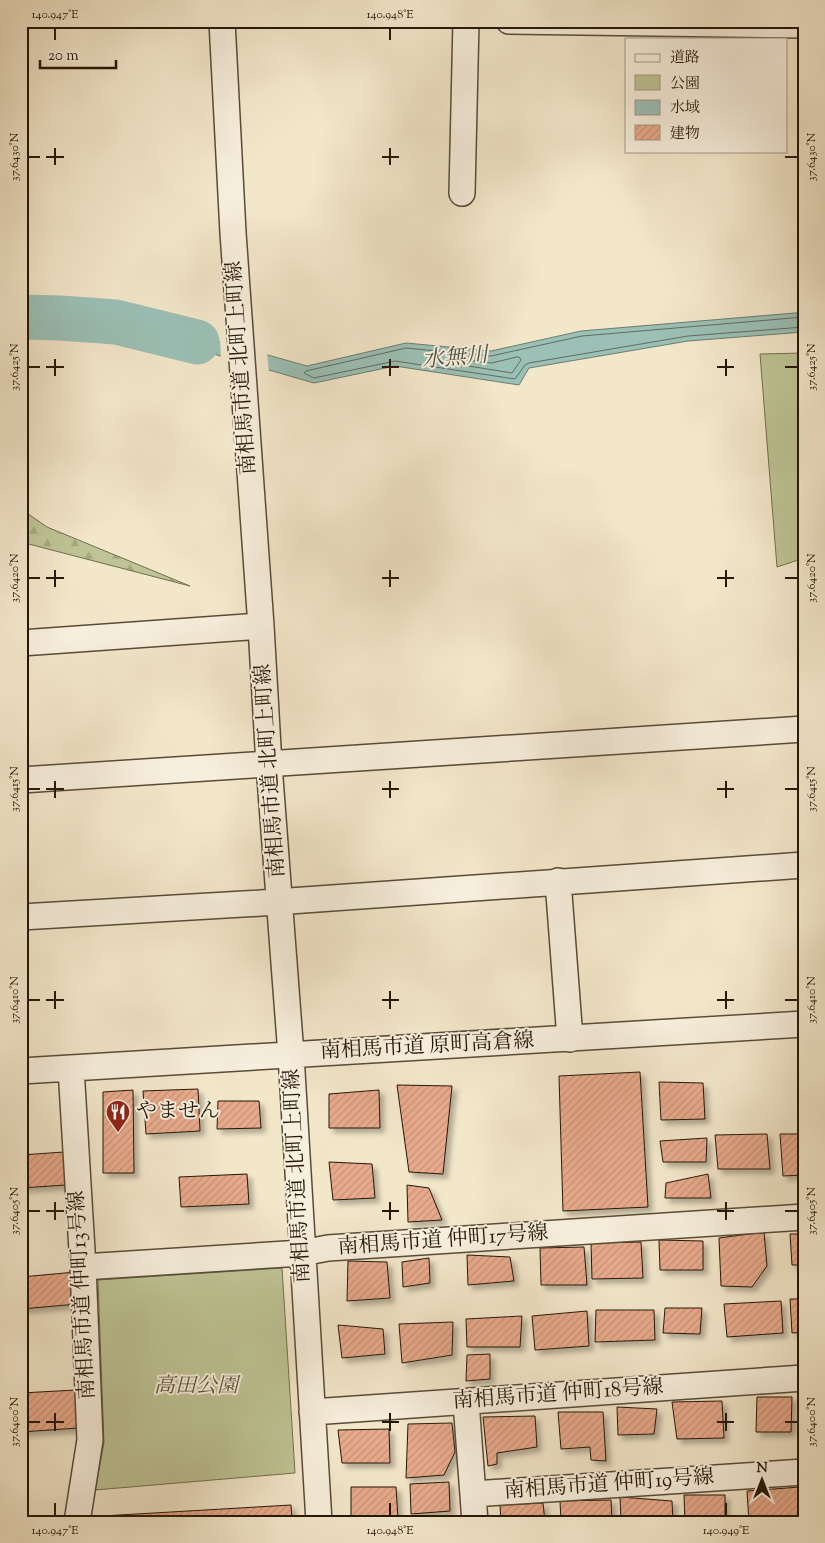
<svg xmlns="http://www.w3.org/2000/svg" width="825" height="1543" viewBox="0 0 825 1543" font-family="'Sorts Mill Goudy','Noto Serif JP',serif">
  <defs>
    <pattern id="forest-firs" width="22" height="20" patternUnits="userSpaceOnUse" patternTransform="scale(1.25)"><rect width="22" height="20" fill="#bec495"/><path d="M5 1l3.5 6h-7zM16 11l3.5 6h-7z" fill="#a3a87f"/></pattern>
    <pattern id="building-hatch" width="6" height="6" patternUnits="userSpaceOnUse" patternTransform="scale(1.25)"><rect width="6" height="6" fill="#e8aa8c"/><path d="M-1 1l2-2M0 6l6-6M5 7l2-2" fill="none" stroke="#c79277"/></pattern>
    <filter id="shadow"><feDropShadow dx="4.5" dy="4.5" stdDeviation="2.5" flood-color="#0004"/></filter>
  </defs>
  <rect width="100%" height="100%" fill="#f3e7ca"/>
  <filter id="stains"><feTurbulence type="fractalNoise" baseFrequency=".004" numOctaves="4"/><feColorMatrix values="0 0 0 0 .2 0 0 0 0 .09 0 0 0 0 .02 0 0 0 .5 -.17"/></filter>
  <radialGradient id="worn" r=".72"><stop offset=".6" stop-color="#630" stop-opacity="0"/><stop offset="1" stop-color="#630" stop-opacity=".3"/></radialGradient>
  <path fill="#bec495" stroke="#716e4e" d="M804,353V558L777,567L760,354Z
    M282,1268L295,1473L95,1490L104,1443L98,1280Z"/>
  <path fill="url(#forest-firs)" stroke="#716e4e" d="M21,509L47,527L190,586L21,542Z"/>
  <path fill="#9bc0b6" stroke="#6b7c70" d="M21,301L51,309L143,320L307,366L406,343L491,351L581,331L795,313L804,312V332L688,341L529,368L519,385L395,366L314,383L134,331L142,320L83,324L21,325Z"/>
  <path fill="#f3e7ca" d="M220,339L267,352L269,373L221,359Z"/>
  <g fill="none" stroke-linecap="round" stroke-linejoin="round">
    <path stroke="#606c5e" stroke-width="1" d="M21,307L59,315L61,317L59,320H21
      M804,317L582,336L491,356L406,348L306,371L304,373L314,378L395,361L515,379L525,365L529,363L688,336L804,327
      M518,357L520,358L521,360L512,373L456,364L454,362L457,359L491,363Z"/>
    <path stroke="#9bc0b6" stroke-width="45" d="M21,317L60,318L116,322L197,342"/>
  </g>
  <path fill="url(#building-hatch)" stroke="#241707" filter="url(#shadow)" d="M640,1072L648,1207L563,1211L559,1076Z
    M659,1082L703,1083L705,1119L661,1120Z
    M397,1085L452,1086L443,1174L409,1172Z
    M198,1089L200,1131L146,1134L143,1091Z
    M133,1090L134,1173H103V1092Z
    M379,1090L380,1128H329V1094Z
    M218,1101H259L261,1128L217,1129Z
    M767,1134L770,1169H718L715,1135Z
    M780,1134H804V1175L783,1176Z
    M707,1138L706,1162H663L660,1141Z
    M64,1152L66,1185L21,1188V1155Z
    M329,1162L372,1164L375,1198L333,1200Z
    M247,1174L249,1204L181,1207L179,1177Z
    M708,1174L711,1198H665L666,1183Z
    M407,1185L429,1188L442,1220L408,1222Z
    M764,1232L767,1266L752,1287L721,1286L719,1238Z
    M790,1234H804V1265H792Z
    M659,1240L703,1241V1270H660Z
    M641,1242L643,1278L592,1279L591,1243Z
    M584,1247L587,1285H541L540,1248Z
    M467,1255L510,1257L514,1281L468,1285Z
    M429,1258L430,1283L403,1287L402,1262Z
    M348,1261L387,1262L390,1298L347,1301Z
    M76,1272L78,1304L21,1309V1277Z
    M790,1299H804V1332L792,1333Z
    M781,1301L783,1333L727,1337L724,1304Z
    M665,1308H702L700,1334L663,1333Z
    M596,1310H654L655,1340L595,1342Z
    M587,1311L589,1346L535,1350L532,1316Z
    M522,1316L520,1347H467L466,1319Z
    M453,1322L452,1355L402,1363L399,1324Z
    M338,1325L383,1329L385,1354L342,1358Z
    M490,1354V1379L466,1381L467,1355Z
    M76,1390L78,1428L21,1432V1393Z
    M757,1397H792L791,1432H756Z
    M802,1398H804V1431H802Z
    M722,1401L724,1438L677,1439L672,1402Z
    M617,1407L657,1409L654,1434L618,1435Z
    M558,1412H603L606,1461L591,1460L590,1447L561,1449Z
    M535,1416L537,1447L497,1453V1464L488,1466L483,1417Z
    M452,1423L455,1452L444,1475L406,1478L408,1424Z
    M389,1429L390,1463H342L338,1430Z
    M449,1482L450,1511L411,1514L410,1484Z
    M351,1487H396L398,1519H351Z
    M800,1487L802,1520L749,1522L747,1491Z
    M684,1495H725V1522H685Z
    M620,1497L672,1501L673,1522H621Z
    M611,1500L612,1522H561L560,1501Z
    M543,1503L545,1522H501L500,1505Z
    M291,1505L292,1522H103L102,1516Z"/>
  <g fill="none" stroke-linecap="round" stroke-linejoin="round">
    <defs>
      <path id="minor" d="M222,21L233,233L261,626L269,765L291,1055L319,1522
        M509,21L804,25
        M462,193L466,21
        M21,643L261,626
        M21,780L804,729
        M558,881L570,1039
        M21,917L261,903L804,865
        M71,1068L83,1267L90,1440L77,1522
        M21,1071L804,1024
        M83,1267L302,1253L328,1248L804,1217
        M466,1402L475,1522
        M312,1412L804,1378
        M473,1494L804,1472"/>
    </defs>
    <use href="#minor" stroke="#584b38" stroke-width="28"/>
    <use href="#minor" stroke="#f7efdd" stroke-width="25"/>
  </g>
  <path fill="none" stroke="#241707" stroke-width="2" d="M55,28V40M390,28V40M55,148V165M390,148V165M28,157H40M46,157H64M382,157H399M785,157H798M55,359V376M390,359V376M726,359V376M28,367H40M46,367H64M382,367H399M717,367H734M785,367H798M55,570V587M390,570V587M726,570V587M28,578H40M46,578H64M382,578H399M717,578H734M785,578H798M55,781V798M390,781V798M726,781V798M28,789H40M46,789H64M382,789H399M717,789H734M785,789H798M55,991V1009M390,991V1009M726,991V1009M28,1000H40M46,1000H64M382,1000H399M717,1000H734M785,1000H798M55,1202V1220M390,1202V1220M726,1202V1220M28,1211H40M46,1211H64M382,1211H399M717,1211H734M785,1211H798M55,1413V1431M390,1413V1431M726,1413V1431M28,1422H40M46,1422H64M382,1422H399M717,1422H734M785,1422H798M55,1503V1516M390,1503V1516M726,1503V1516"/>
  <defs>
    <symbol id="restaurant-pin" viewBox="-11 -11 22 30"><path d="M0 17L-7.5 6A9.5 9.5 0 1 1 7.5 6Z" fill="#8f2418" stroke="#f7efdd"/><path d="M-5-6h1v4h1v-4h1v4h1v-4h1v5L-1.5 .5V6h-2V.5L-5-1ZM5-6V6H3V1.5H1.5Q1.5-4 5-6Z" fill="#fff"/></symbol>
  </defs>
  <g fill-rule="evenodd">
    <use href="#restaurant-pin" x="104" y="1098" width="28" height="38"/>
  </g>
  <g text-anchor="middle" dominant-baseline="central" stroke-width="4" stroke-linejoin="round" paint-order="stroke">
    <g font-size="21" fill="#241707" stroke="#f7efdd">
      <text transform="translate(242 368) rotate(-94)">南相馬市道 北町上町線</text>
      <text transform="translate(271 771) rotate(-94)">南相馬市道 北町上町線</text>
      <text transform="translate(427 1047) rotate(-3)">南相馬市道 原町高倉線</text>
      <text transform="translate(298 1176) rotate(-93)">南相馬市道 北町上町線</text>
      <text transform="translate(443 1241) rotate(-4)">南相馬市道 仲町17号線</text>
      <text transform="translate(83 1295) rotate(-93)">南相馬市道 仲町13号線</text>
      <text transform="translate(558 1395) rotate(-4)">南相馬市道 仲町18号線</text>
      <text transform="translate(609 1485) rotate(-4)">南相馬市道 仲町19号線</text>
    </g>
    <g font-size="21" fill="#241707" stroke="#f7efdd" text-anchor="start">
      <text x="136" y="1112">やません</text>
    </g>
    <g font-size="21" font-style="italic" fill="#5a5439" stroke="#f7efdd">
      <text x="196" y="1387">高田公園</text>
    </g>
    <g font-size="22" font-style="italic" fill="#4e5244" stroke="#f7efdd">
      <text transform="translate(455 359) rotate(-5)">水無川</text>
    </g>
  </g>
  <rect width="825" height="1543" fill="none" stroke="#f3e7ca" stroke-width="55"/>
  <rect x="625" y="38" width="162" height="115" fill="#f7efdd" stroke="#a39987"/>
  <rect x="635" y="54" width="25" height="8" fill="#f7efdd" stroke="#a39987"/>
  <text x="670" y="62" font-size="15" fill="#241707">道路</text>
  <rect x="635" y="75" width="25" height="15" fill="#bec495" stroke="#a39987"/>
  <text x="670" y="88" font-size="15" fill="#241707">公園</text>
  <rect x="635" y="100" width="25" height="15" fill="#9bc0b6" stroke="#a39987"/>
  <text x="670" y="112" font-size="15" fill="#241707">水域</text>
  <rect x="635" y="125" width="25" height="15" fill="url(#building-hatch)" stroke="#a39987"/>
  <text x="670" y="138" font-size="15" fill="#241707">建物</text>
  <g transform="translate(762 1480)" stroke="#f7efdd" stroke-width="4" paint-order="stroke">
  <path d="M0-4L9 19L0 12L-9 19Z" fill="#241707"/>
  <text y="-8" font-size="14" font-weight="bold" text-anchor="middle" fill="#241707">N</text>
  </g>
  <path d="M40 60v8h76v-8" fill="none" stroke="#241707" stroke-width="2.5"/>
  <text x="48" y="60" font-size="15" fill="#241707" stroke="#f7efdd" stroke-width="4" paint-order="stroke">20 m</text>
  <rect x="28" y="28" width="770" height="1488" fill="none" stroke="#241707" stroke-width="2"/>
  <g font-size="12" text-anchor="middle" fill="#241707">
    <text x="55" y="18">140.947°E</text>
    <text x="390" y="18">140.948°E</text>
    <text transform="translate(14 157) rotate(-90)" y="4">37.6430°N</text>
    <text transform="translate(811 157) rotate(-90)" y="4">37.6430°N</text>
    <text transform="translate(14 367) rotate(-90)" y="4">37.6425°N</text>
    <text transform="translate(811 367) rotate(-90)" y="4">37.6425°N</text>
    <text transform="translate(14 578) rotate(-90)" y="4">37.6420°N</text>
    <text transform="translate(811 578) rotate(-90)" y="4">37.6420°N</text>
    <text transform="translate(14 789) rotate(-90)" y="4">37.6415°N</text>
    <text transform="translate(811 789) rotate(-90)" y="4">37.6415°N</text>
    <text transform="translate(14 1000) rotate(-90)" y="4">37.6410°N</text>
    <text transform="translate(811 1000) rotate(-90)" y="4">37.6410°N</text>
    <text transform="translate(14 1211) rotate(-90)" y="4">37.6405°N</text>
    <text transform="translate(811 1211) rotate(-90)" y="4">37.6405°N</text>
    <text transform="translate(14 1422) rotate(-90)" y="4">37.6400°N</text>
    <text transform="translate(811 1422) rotate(-90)" y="4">37.6400°N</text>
    <text x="55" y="1534">140.947°E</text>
    <text x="390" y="1534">140.948°E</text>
    <text x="726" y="1534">140.949°E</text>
  </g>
  <rect width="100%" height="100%" filter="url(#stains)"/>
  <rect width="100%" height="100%" fill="url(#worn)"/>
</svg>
